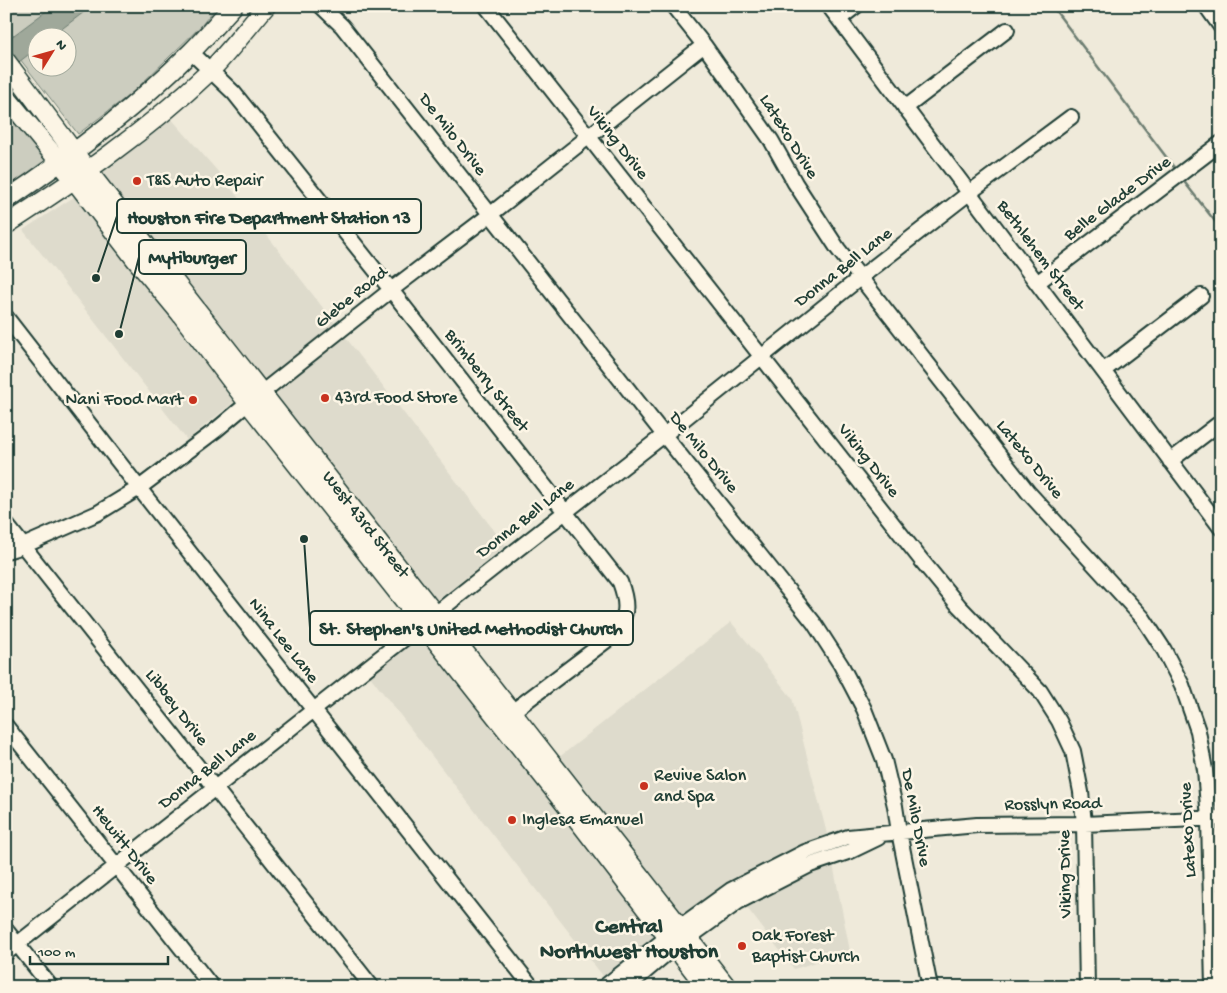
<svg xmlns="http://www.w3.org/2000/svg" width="1227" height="993" viewBox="0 0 1227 993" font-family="'Gochi Hand',sans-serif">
  <rect width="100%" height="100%" fill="#efeada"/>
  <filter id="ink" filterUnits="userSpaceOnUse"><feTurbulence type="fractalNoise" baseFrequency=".02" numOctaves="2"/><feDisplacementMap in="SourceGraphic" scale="10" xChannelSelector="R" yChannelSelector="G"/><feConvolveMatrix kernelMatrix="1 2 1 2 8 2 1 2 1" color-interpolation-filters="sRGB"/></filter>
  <g filter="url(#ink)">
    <path fill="#dedbcc" d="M169,116L220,174L506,546L436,601L262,379L187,440L23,230L74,197Z
      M731,622L792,698L827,834L850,951L794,969L728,883L682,914L603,976L369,675L421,635L534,777Z"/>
    <path fill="#cccdbf" stroke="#76857a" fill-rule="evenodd" d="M6,6H217L201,26L132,93L78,134L6,41ZM38,38H68V68H38Z
      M6,111L44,153L45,160L42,168L6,193Z"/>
    <path fill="#9fa89a" stroke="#6c7d71" d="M53,6H92L51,37L38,38L37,48L6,72V41Z"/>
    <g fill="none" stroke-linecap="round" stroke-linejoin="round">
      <path stroke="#6c7d71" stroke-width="2.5" d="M1052,6L1176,170
        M1182,179L1221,229"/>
      <defs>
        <path id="minor" d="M321,6L342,26L664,435L814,623L841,665L864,709L884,760L895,806L899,832L930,987
          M486,6L922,561L959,606L1040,691L1059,721L1073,751L1081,792L1084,824L1087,987
          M673,6L704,45L771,140L795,183L838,249L1028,492L1143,618L1164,650L1182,685L1198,731L1205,770L1209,819L1213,987
          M829,6L1221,528
          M1206,6L1221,27
          M839,19L856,6
          M191,52L234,93L384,281L620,582C630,609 627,619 607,640L504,718
          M905,108L1007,30
          M1037,283L1221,143
          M6,317L146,497L532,987
          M1103,371L1201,296
          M1170,461L1221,422
          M6,524L372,987
          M6,551L23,546L98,513L139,488L216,430L241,409L391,290L491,214L704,45
          M6,726L212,987
          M6,930L51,987
          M6,953L496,566L664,435L861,277L969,193L1071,117
          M604,987L688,921L731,890L805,852L848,837L977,825L1084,824L1221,818
          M627,987L666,954L738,902L810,865L851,851L878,838"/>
        <path id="major" d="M6,61L88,171L727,987
          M6,97L75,181L136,260L180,313L248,403L580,823L706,987
          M6,200C72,156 136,107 191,52C206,37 219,21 233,6
          M6,225C77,179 147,131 209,72C229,52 247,28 266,6"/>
      </defs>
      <use href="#minor" stroke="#1f3d34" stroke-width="18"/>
      <use href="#major" stroke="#1f3d34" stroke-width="21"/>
      <use href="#minor" stroke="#fcf5e5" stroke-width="14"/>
      <use href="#major" stroke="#fcf5e5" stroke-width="18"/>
    </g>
  </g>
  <g fill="#c8321e" stroke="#fcf5e5" stroke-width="2">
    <circle cx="137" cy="181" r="5"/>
    <circle cx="325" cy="398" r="5"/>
    <circle cx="193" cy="400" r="5"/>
    <circle cx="644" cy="786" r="5"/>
    <circle cx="512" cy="820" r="5"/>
    <circle cx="742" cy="946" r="5"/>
  </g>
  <g text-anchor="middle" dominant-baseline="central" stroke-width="5" stroke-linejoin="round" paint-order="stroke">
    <g font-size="18" fill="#1f3d34" stroke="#fcf5e5">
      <text transform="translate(452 135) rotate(52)">De Milo Drive</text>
      <text transform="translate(788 137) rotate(58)">Latexo Drive</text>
      <text transform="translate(617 143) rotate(52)">Viking Drive</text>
      <text transform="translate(1118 199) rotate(-37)">Belle Glade Drive</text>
      <text transform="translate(1040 256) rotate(53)">Bethlehem Street</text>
      <text transform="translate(844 268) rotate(-38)">Donna Bell Lane</text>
      <text transform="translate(352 298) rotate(-39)">Glebe Road</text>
      <text transform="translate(486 381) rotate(52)">Brimberry Street</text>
      <text transform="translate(703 453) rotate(51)">De Milo Drive</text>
      <text transform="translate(1029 460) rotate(51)">Latexo Drive</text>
      <text transform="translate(868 461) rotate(52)">Viking Drive</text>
      <text transform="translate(526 519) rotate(-38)">Donna Bell Lane</text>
      <text transform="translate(365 525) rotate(52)">West 43rd Street</text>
      <text transform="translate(283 641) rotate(52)">Nina Lee Lane</text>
      <text transform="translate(176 708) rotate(52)">Libbey Drive</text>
      <text transform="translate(208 770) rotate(-38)">Donna Bell Lane</text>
      <text transform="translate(1053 805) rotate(-1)">Rosslyn Road</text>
      <text transform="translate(915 818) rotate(79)">De Milo Drive</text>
      <text transform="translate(1189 830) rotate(-93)">Latexo Drive</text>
      <text transform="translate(124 845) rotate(52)">Hewitt Drive</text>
      <text transform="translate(1066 874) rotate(-91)">Viking Drive</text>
    </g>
    <g font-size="18" fill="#1f3d34" stroke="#fcf5e5" text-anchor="start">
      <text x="147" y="181">T&amp;S Auto Repair</text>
      <text x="335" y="398">43rd Food Store</text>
      <text x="183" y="400" text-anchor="end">Nani Food Mart</text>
      <text x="654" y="776">Revive Salon<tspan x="654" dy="21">and Spa</tspan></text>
      <text x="522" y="820">Inglesa Emanuel</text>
      <text x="752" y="936">Oak Forest<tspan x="752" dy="21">Baptist Church</tspan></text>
    </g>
    <g font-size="22" font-weight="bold" fill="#1f3d34" stroke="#fcf5e5">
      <text x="629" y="928">Central<tspan x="629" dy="25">Northwest Houston</tspan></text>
    </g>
  </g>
  <path fill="none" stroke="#1f3d34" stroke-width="2" d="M96 278L117 216M119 334L139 257M304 539L310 628"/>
  <g fill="#1f3d34" stroke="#fcf5e5" stroke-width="2">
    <circle cx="96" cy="278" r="5"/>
    <circle cx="119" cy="334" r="5"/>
    <circle cx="304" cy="539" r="5"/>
  </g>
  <g fill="#fcf5e5" stroke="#1f3d34" stroke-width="2">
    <rect x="117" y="199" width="304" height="34" rx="5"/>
    <rect x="139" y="240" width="107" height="34" rx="5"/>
    <rect x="310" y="611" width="323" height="34" rx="5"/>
  </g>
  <g font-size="19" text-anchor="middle" font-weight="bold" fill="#1f3d34">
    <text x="269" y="223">Houston Fire Department Station 13</text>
    <text x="192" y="263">Mytiburger</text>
    <text x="471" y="634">St. Stephen's United Methodist Church</text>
  </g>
  <rect width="1227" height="993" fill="none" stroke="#fcf5e5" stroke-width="25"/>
  <rect x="12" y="12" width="1202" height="968" fill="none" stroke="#1f3d34" stroke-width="2" filter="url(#ink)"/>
  <g transform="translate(52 52) rotate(53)"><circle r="24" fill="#fcf5e5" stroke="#a4ab9e"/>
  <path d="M0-4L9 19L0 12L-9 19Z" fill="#c8321e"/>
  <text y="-8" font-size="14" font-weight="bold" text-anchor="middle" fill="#1f3d34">N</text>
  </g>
  <path d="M30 956v8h138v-8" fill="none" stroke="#1f3d34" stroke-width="2.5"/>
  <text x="38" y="956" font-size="15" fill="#1f3d34" stroke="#fcf5e5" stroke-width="4" paint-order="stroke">100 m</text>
</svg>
